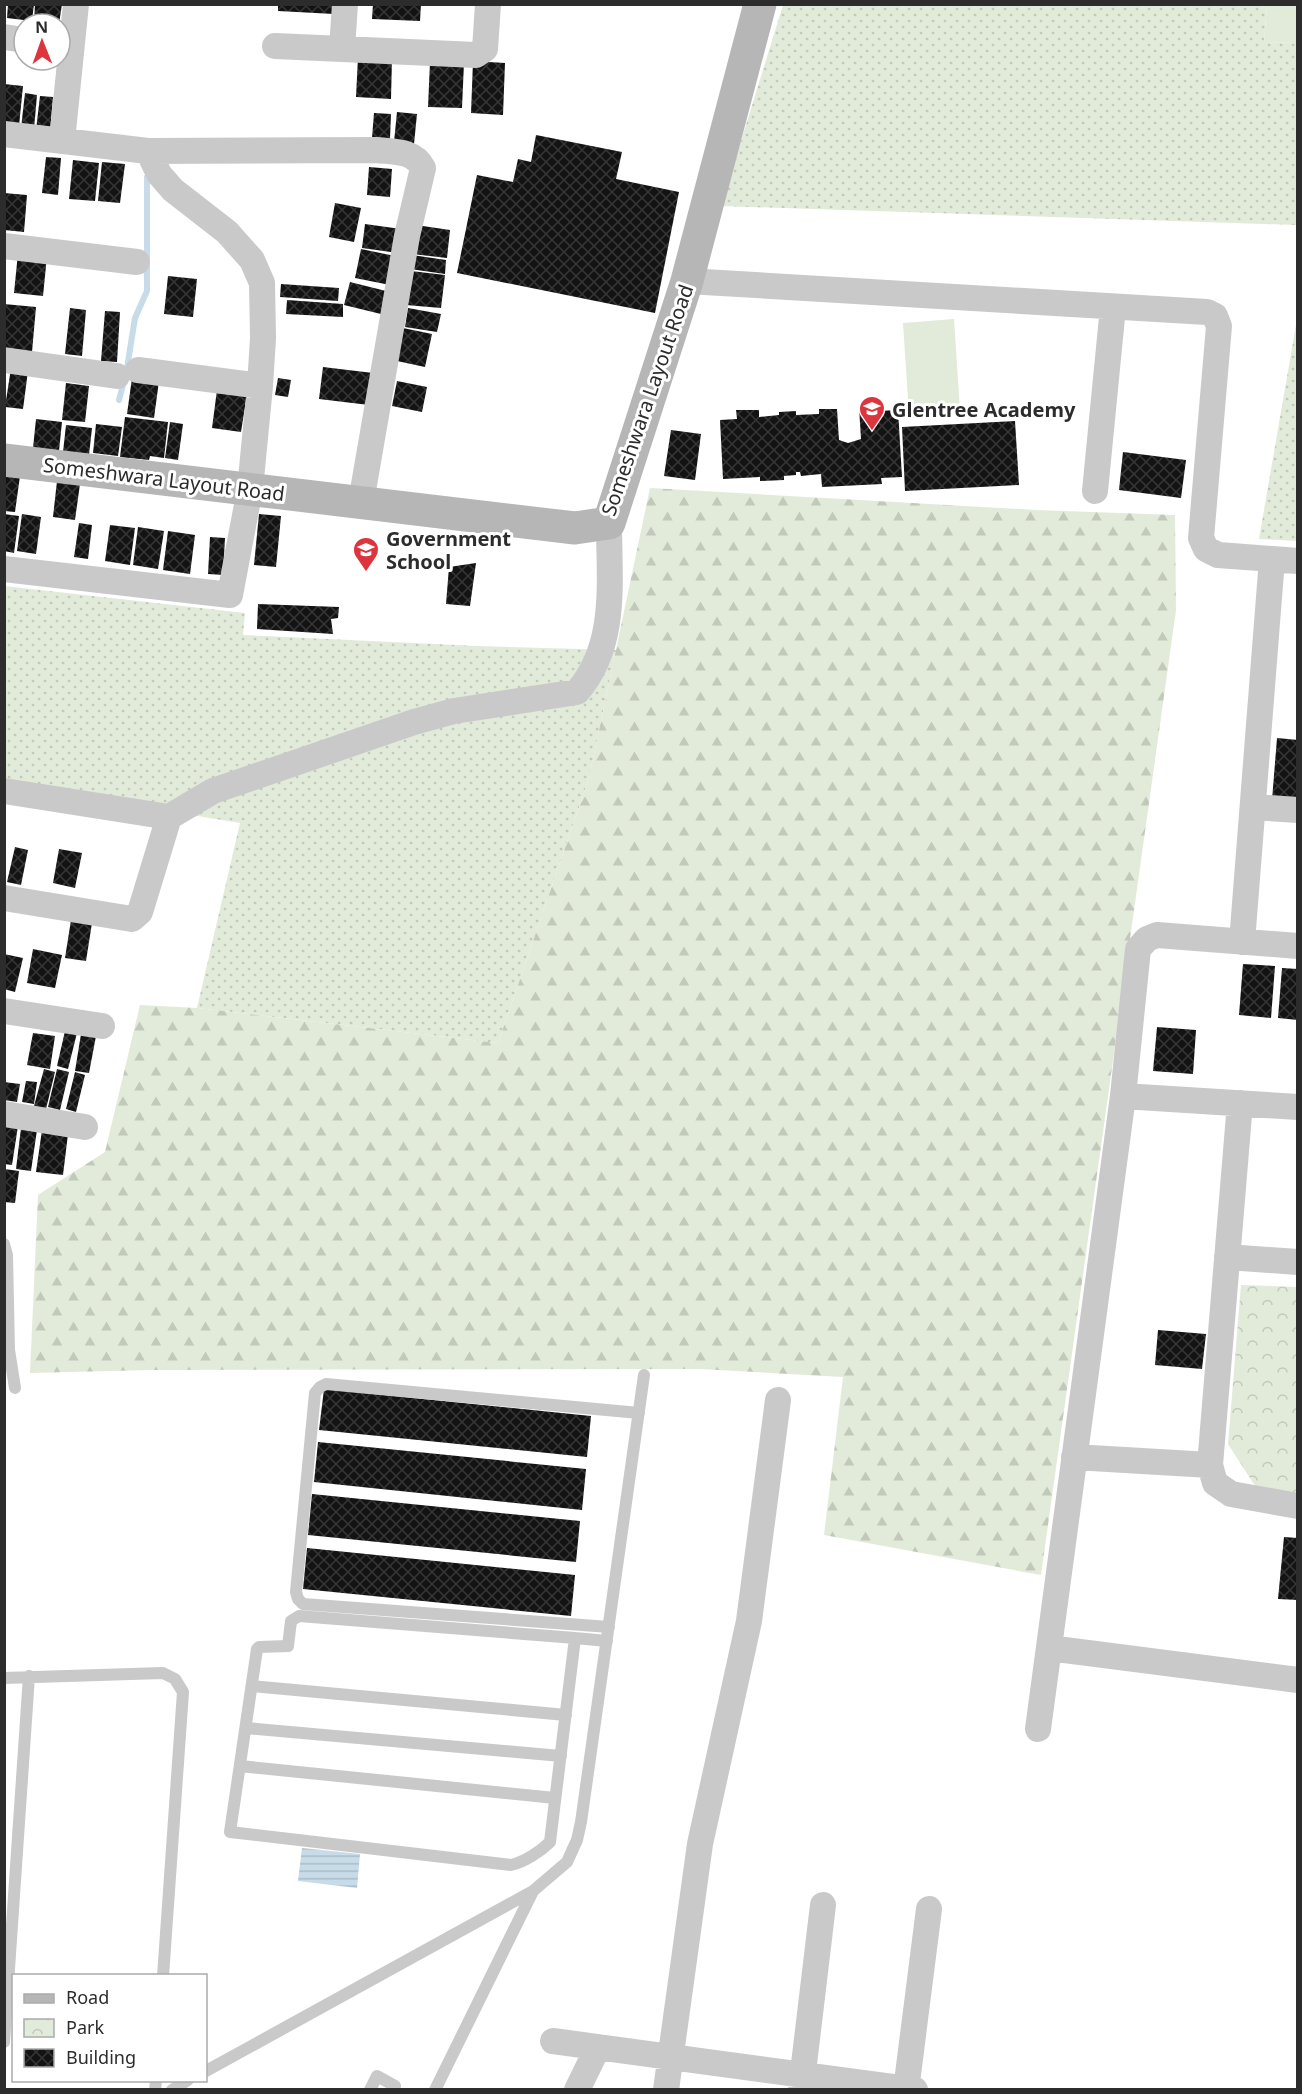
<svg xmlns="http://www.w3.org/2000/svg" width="1302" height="2094" viewBox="0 0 1302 2094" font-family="'Noto Sans',sans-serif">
  <defs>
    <pattern id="grass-dots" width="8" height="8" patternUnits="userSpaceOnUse" patternTransform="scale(1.5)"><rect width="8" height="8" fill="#e2eada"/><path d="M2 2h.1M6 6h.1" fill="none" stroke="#c2c9bb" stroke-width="1.8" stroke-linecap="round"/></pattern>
    <pattern id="forest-firs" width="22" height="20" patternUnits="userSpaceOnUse" patternTransform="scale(1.5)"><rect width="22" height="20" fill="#e2eada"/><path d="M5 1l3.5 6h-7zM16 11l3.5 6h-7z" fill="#c2c9bb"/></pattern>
    <pattern id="park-crowns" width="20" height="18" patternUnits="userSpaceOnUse" patternTransform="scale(1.5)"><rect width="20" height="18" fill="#e2eada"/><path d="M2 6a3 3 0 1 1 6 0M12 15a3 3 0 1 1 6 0" fill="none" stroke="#c2c9bb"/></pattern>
    <pattern id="water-rules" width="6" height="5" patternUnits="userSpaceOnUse" patternTransform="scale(1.5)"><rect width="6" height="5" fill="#c7dbe9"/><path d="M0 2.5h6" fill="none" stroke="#abbcc8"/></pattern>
    <pattern id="building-cross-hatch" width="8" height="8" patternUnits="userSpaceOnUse" patternTransform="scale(1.5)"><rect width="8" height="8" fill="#131313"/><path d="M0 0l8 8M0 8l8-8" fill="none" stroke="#363636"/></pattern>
  </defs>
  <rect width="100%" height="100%" fill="#fff"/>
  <path fill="url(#grass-dots)" d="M783,5H1267L1264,42L1297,43V225L721,206Z
    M1297,319V541L1259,539Z
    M4,586L245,613L243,635L477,646L616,650L589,778L498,1043L197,1008L240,823L5,784Z"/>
  <path fill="url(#forest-firs)" d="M650,488L1036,510L1175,515L1176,610L1041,1575L824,1535L843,1377L700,1369L150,1370L30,1373L38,1195L105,1152L140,1005L197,1008L498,1043L589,778Z"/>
  <path fill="url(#park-crowns)" d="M1241,1285L1297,1287V1495L1259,1492L1228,1444Z"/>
  <path fill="#e2eada" d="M1267,5H1297V43L1264,42Z
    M954,319L960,411L909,414L903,323Z"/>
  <path fill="url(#water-rules)" d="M302,1848L360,1854L357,1888L298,1881Z"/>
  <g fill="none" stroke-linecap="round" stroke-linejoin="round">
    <path stroke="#c7dbe9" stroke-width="6" d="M127,368L135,318L147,291V177
      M119,400L124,381"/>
  </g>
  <path fill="url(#building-cross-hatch)" d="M8,4H34L32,21L7,18Z
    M35,4H62L59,24L34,21Z
    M278,4H335L334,14L278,11Z
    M373,4H421L420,21L372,19Z
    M358,57L392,59L391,99L356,97Z
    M473,61L505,63L503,115L471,113Z
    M430,62L464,63L462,108L428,107Z
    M4,84L23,86L19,126L4,125Z
    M25,93L37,95L34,129L21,128Z
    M40,96L53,97L50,131L36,130Z
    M397,112L417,114L414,144L394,142Z
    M374,113L391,114L390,139L372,138Z
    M536,135L622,152L616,179L679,192L655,313L457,273L477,175L513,182L518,159L531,162Z
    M46,157L61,158L58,195L42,193Z
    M73,160L99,163L95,201L69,199Z
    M102,162L125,164L120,203L98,201Z
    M369,167L392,169L390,197L367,195Z
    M4,193L27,195L24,232L4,230Z
    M335,203L361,208L354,242L329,237Z
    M365,224L401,229L398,253L362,248Z
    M416,225L450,230L447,258L412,254Z
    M361,249L395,256L390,285L355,278Z
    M18,253L47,256L43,296L14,293Z
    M412,255L446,260L445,274L410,269Z
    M411,271L445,275L441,308L406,305Z
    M168,276L197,279L193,317L164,314Z
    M350,282L386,291L381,314L344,305Z
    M281,284L339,288L338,301L280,297Z
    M287,300L343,304V317L286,314Z
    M4,304L36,307L32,352L4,349Z
    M70,308L86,310L82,356L65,354Z
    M408,308L441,314L437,332L405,327Z
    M105,311L120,312L117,362L101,361Z
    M403,328L432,334L425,367L397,361Z
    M323,367L373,373L369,405L319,399Z
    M11,368L28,371L23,409L5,407Z
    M132,378L159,381L154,418L127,414Z
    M278,378L291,380L288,397L275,395Z
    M397,381L427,387L422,412L392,406Z
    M66,383L89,386L85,422L62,420Z
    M217,390L247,394L241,432L212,428Z
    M878,406V411L898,410L902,477L881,478L882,484L822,487L821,474L801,476L800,472H796V475L784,476V480L760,481V477L723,479L720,420L737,419L736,410H759V417L779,415V412L796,411V415L819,414V409H837L839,440L848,443L861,439L859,407Z
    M125,417L168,422L164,458L150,456L149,460L120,457Z
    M36,419L62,422L59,451L33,448Z
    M1015,421L1019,485L905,491L902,427Z
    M170,422L183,424L178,460L165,458Z
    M96,424L122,427L118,456L93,453Z
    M66,425L92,428L89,455L63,452Z
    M671,430L701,434L695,480L664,476Z
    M1123,452L1186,460L1181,498L1119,490Z
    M4,474L20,476L15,512L4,511Z
    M57,481L80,484L75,520L53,517Z
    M4,514L19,516L14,553L4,551Z
    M22,514L41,517L36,554L17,551Z
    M259,514L281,516L276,567L254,565Z
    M79,523L92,525L88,559L74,557Z
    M110,525L135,528L130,565L105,561Z
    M138,527L164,531L158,569L133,565Z
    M168,531L195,535L190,574L163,570Z
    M210,537L225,538L223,575L208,574Z
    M476,563L470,606L446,604L449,567Z
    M258,604L339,607L338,618L331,619L333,634L257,629Z
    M1277,738L1298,740V802L1272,800Z
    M15,847L28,850L21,885L7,882Z
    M59,849L82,853L75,888L53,883Z
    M71,920L92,923L86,961L65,958Z
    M33,949L62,955L55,988L27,983Z
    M4,954L23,958L15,992L4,989Z
    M1243,964L1275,966L1271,1018L1239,1015Z
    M1282,968L1298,969V1020L1278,1018Z
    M1157,1027L1196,1030L1193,1074L1153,1071Z
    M65,1031L77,1033L68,1069L57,1066Z
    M33,1033L55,1036L50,1069L27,1065Z
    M81,1034L96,1036L89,1073L75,1071Z
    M44,1069L55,1072L46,1109L34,1106Z
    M57,1069L69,1072L60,1110L48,1107Z
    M75,1072L85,1075L76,1112L66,1109Z
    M26,1081L37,1082L34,1104L22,1102Z
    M4,1082L20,1084L17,1102L4,1100Z
    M4,1124L18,1126L12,1165L4,1164Z
    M21,1128L37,1130L31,1171L16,1169Z
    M42,1130L68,1134L63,1175L36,1172Z
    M4,1169L19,1171L15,1203L4,1202Z
    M1158,1330L1206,1334L1202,1369L1155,1365Z
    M324,1389L591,1416L587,1457L319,1430Z
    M318,1442L586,1469L582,1510L314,1482Z
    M312,1494L580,1521L576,1562L308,1535Z
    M1284,1537L1298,1538V1600L1278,1599Z
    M307,1548L575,1575L571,1616L303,1589Z"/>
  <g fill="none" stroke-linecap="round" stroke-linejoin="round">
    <path stroke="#c9c9c9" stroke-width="12" d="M4,1244L7,1255L9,1350L15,1388
      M609,1627L303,1604L298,1599L296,1592L315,1393L320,1387L326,1384L639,1413
      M575,1638L550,1842C540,1852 524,1862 511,1865L230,1832L257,1649L259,1647L288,1646L291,1621L299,1616L575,1638L607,1641
      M4,1678L163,1673L175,1679L183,1692L163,1976
      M252,1686L566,1715
      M246,1728L561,1756
      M240,1766L555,1798
      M4,2042L29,1676
      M206,2071L533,1891L567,1862L577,1840L581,1822L644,1375
      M155,2090L156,2080
      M172,2090L188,2080
      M370,2090L377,2076L395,2086
      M435,2090L533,1891"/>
    <path stroke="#c9c9c9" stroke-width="26" d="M4,37L24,40
      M275,46L476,55L485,49L488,4
      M342,49L345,4
      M4,134L148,151L376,150C394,152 414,150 423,168L407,236L361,502
      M62,141L76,4
      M4,246L137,262
      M687,281L1207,312L1215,316L1219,326L1201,538L1206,549L1218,555L1298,561
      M4,360L117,376
      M138,370L260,386
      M1095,491L1113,307
      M4,569L230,595L250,489L260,386L263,338L262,283L252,260L227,232L173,190L159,174L148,151
      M4,791L169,817
      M1253,807L1298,810
      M4,898L132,919L140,912L169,817L213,791L414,722L454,711L577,692C618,645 609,581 609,523
      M1242,942L1272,559
      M4,1011L102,1026
      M1123,1096L1298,1107
      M1240,1103L1210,1465L1215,1483L1231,1494L1298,1506
      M4,1114L85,1127
      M1227,1257L1298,1262
      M1074,1457L1210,1465
      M1049,1648L1298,1680
      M1038,1729L1123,1096L1138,949L1147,939L1157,935L1298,946
      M553,2041L915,2090
      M801,2089L823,1905
      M577,2090L598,2047
      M666,2090L700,1844L749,1621L778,1400
      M906,2090L929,1909"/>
    <path stroke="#b6b6b6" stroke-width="33" d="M4,460L575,528L609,523L687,281L760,4"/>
  </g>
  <defs>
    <symbol id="school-pin" viewBox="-11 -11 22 30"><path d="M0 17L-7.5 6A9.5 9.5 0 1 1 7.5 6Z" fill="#dd353e" stroke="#fff"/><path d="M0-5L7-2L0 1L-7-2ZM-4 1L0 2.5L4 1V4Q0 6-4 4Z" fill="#fff"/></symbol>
  </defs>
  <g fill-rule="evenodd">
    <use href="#school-pin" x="857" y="394" width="30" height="40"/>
    <use href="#school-pin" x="351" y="535" width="30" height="40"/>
  </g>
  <g text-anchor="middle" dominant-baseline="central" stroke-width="6" stroke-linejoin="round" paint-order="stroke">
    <g font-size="20" fill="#2c2c2c" stroke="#fff">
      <text transform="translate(647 400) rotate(-71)">Someshwara Layout Road</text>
      <text transform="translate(164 479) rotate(7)">Someshwara Layout Road</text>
    </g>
    <g font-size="20" font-weight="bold" fill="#2c2c2c" stroke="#fff" text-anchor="start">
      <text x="892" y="409">Glentree Academy</text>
      <text x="386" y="538">Government<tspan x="386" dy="23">School</tspan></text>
    </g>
  </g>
  <rect width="1302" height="2094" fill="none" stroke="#2c2c2c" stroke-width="12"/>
  <rect x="12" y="1974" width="195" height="108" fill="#ffffff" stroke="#ababab" stroke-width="1.5"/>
  <rect x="24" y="1994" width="30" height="9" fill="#b6b6b6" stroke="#ababab" stroke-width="1.5"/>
  <text x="66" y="2004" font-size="18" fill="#2c2c2c">Road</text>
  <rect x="24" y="2019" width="30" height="18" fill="url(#park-crowns)" stroke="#ababab" stroke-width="1.5"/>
  <text x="66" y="2034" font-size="18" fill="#2c2c2c">Park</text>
  <rect x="24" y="2049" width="30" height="18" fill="url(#building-cross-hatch)" stroke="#ababab" stroke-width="1.5"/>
  <text x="66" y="2064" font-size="18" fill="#2c2c2c">Building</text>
  <g transform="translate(42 42) rotate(359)"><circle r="28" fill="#ffffff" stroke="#ababab" stroke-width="1.5"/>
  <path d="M0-4.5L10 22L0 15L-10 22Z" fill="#dd353e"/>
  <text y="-9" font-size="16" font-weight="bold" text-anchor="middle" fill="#2c2c2c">N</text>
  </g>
</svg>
